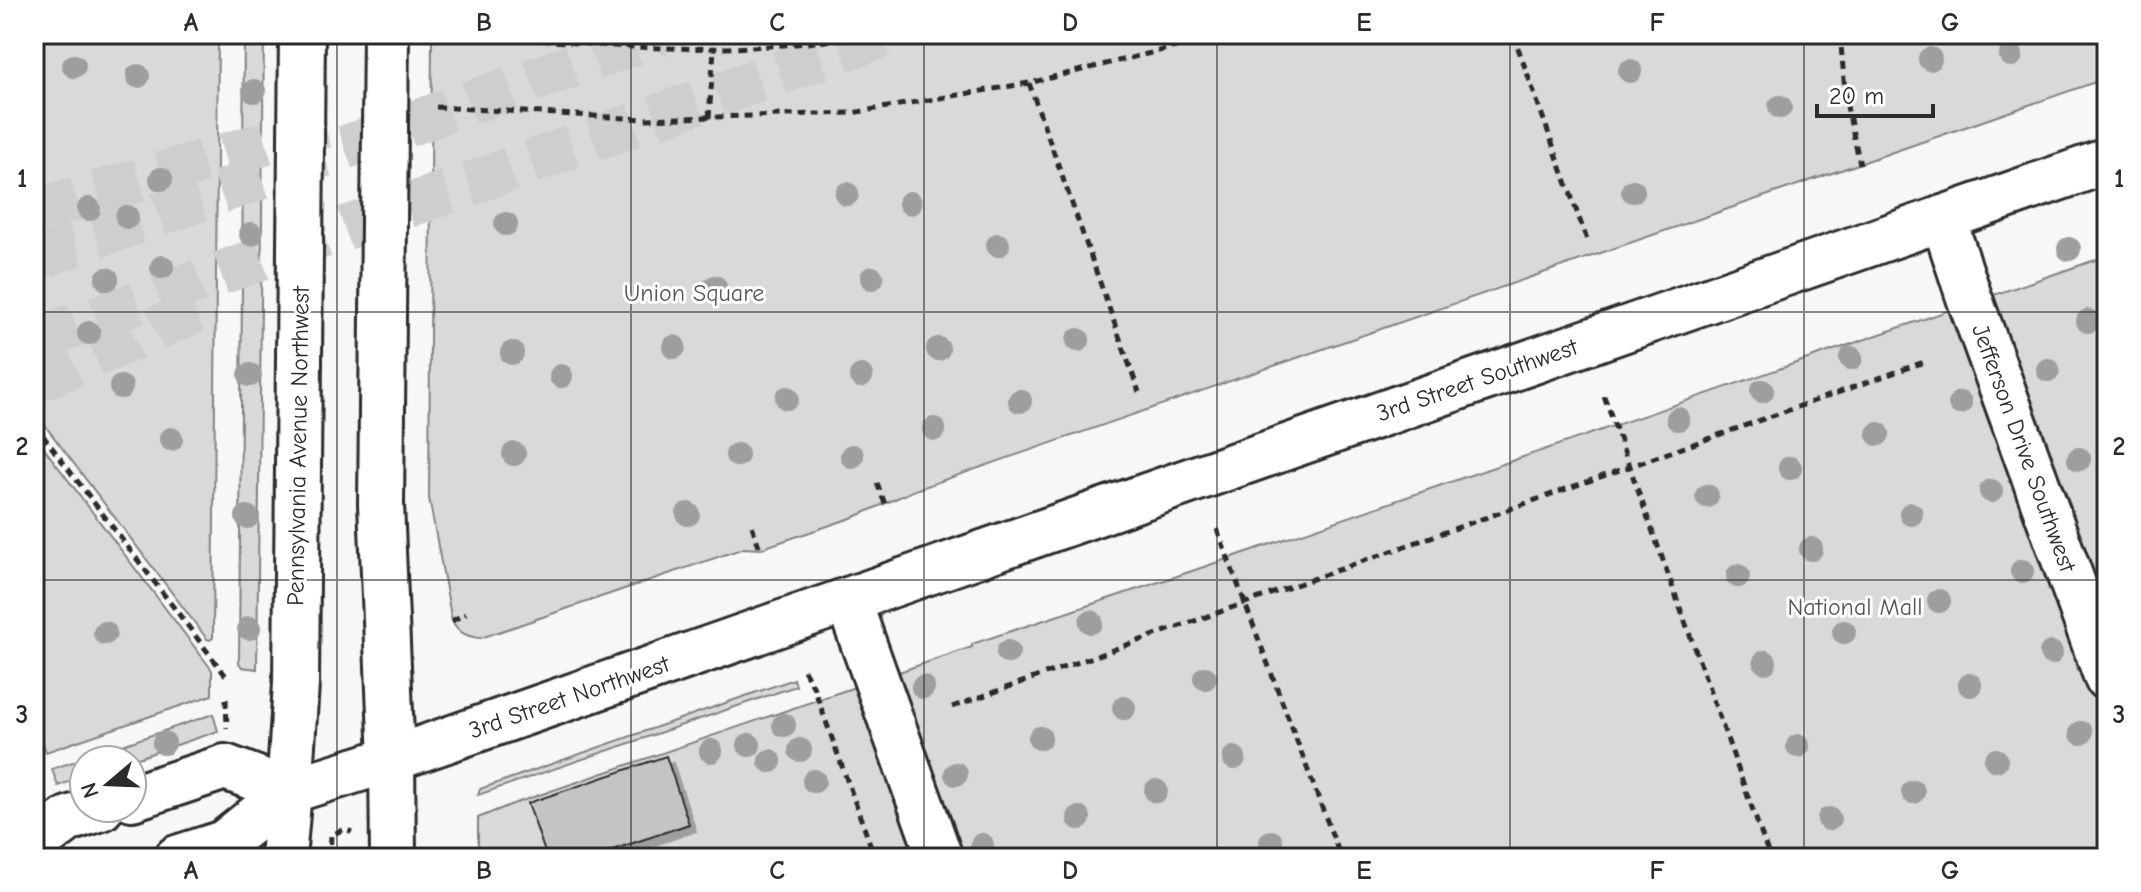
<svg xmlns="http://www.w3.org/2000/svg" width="2141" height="892" viewBox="0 0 2141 892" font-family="'Comic Neue',sans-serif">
  <defs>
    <filter id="shadow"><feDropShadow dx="7" dy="7" stdDeviation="0" flood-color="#0004"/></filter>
  </defs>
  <rect width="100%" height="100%" fill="#f7f7f7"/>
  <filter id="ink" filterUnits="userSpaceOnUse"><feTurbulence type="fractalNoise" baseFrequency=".0125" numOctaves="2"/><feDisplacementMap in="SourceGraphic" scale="16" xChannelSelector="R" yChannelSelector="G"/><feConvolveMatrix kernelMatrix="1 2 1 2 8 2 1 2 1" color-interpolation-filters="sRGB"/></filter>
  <g filter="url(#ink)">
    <path fill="#d9d9d9" stroke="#828282" stroke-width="2" d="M34,34H218L213,638L210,640L207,639L34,411Z
      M244,34H264L257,669L242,667L239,663Z
      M432,34H2107V78L915,490L857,516L760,549L744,548L481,638C467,637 459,633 452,621L429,498Z
      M2107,256V858H478V818L510,805L972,647V644L1189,572Z
      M34,435L212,670V695L46,752L34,717Z
      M794,679L796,686L478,795L480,789Z
      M213,714L218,731L132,760H84V776L58,786L52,769Z"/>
    <path fill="#c4c4c4" stroke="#2b2b2b" stroke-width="2" filter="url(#shadow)" d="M666,756L689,824L589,858H547L528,803Z"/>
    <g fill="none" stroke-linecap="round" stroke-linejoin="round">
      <path stroke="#cecece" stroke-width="44" stroke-dasharray="44 22" stroke-linecap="butt" d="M34,211L325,126
        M34,259L661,34
        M34,340L887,34
        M34,382L211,304"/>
      <defs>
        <path id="minor" d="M386,34L381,504L392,759
          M1943,218L1969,297L2107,678
          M848,600L940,858
          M289,791L296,684L302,34"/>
        <path id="major" d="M392,759L393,858
          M132,798L225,767L289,791
          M34,845L68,819L101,808
          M177,858L224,843L289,791L392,759L2107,161
          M283,858L289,791"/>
      </defs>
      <use href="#minor" stroke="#2b2b2b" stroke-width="50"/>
      <use href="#major" stroke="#2b2b2b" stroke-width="50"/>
      <path stroke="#2b2b2b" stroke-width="5" stroke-dasharray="8 6" stroke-linecap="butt" d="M486,34C512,39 539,40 566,42C668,52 773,51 874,34
        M1513,34L1587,240
        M1840,34L1846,102L1860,164
        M1029,83L1139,392
        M436,107L645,119L852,113L1029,83L1175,47L1215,34
        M709,118L714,49
        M1604,396L1770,858
        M34,424L226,676
        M877,483L885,504
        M752,526L760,549
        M1217,529L1341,858
        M452,621L466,613
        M804,670L814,688L875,858
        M226,699L227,728
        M952,707L1927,361
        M330,858L331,835L345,829L352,832"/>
      <use href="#minor" stroke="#fff" stroke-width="44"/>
      <use href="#major" stroke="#fff" stroke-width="44"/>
    </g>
    <g fill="#9e9e9e">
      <circle cx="2011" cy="55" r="12"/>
      <circle cx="1930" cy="59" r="12"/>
      <circle cx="74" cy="66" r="12"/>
      <circle cx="1630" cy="71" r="12"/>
      <circle cx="138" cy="76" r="12"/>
      <circle cx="254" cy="91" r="12"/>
      <circle cx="1780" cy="107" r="12"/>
      <circle cx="161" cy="179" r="12"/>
      <circle cx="1633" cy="191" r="12"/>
      <circle cx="847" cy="194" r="12"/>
      <circle cx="910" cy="203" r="12"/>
      <circle cx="89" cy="209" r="12"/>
      <circle cx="127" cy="217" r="12"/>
      <circle cx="506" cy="224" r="12"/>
      <circle cx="251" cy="234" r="12"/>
      <circle cx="998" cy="245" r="12"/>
      <circle cx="2069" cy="249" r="12"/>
      <circle cx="162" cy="267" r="12"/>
      <circle cx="872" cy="278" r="12"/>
      <circle cx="107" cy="279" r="12"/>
      <circle cx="715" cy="287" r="12"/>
      <circle cx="2088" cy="321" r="12"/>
      <circle cx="89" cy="333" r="12"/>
      <circle cx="1078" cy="340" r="12"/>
      <circle cx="674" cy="347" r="12"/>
      <circle cx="938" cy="349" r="12"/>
      <circle cx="512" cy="353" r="12"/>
      <circle cx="1851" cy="358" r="12"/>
      <circle cx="2048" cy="370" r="12"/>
      <circle cx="250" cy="375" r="12"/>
      <circle cx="561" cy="376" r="12"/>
      <circle cx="861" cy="376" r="12"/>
      <circle cx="121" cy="387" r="12"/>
      <circle cx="1762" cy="391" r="12"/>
      <circle cx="787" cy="398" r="12"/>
      <circle cx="1020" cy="401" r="12"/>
      <circle cx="1960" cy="403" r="12"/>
      <circle cx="1678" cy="419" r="12"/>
      <circle cx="934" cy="429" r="12"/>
      <circle cx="1878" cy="434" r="12"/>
      <circle cx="171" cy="439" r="12"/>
      <circle cx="514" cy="454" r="12"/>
      <circle cx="737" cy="455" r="12"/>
      <circle cx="852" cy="456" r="12"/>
      <circle cx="2079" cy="459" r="12"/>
      <circle cx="1790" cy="468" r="12"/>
      <circle cx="1991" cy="491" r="12"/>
      <circle cx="1707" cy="496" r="12"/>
      <circle cx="688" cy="514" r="12"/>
      <circle cx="1911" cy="514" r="12"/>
      <circle cx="247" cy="517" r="12"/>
      <circle cx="1811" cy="549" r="12"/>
      <circle cx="2022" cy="571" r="12"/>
      <circle cx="1738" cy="576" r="12"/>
      <circle cx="1939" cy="601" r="12"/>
      <circle cx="1091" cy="622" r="12"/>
      <circle cx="249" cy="628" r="12"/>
      <circle cx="1844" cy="632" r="12"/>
      <circle cx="105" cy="633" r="12"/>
      <circle cx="1008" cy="652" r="12"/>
      <circle cx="2051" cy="653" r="12"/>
      <circle cx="1765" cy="662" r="12"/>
      <circle cx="1205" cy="678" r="12"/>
      <circle cx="1970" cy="685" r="12"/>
      <circle cx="923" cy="687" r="12"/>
      <circle cx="1124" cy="708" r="12"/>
      <circle cx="784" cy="725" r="12"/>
      <circle cx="2081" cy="733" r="12"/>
      <circle cx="1040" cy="738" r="12"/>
      <circle cx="164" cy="743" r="12"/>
      <circle cx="749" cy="745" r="12"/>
      <circle cx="1798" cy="746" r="12"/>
      <circle cx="800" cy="750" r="12"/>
      <circle cx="711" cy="751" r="12"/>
      <circle cx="1234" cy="758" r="12"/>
      <circle cx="1996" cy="760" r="12"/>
      <circle cx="770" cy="761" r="12"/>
      <circle cx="956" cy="774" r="12"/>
      <circle cx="814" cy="781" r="12"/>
      <circle cx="1156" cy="791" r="12"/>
      <circle cx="1913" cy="792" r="12"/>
      <circle cx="1079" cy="818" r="12"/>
      <circle cx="1829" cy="819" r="12"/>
      <circle cx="1271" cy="842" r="12"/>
      <circle cx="982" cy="845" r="12"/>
    </g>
  </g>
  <path fill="none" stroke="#2b2b2b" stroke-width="2" stroke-opacity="0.55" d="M337,34V858M631,34V858M924,34V858M1217,34V858M1510,34V858M1804,34V858M34,312H2107M34,580H2107"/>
  <g text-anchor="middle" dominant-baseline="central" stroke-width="6" stroke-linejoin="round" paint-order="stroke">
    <g font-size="24" fill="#565656" stroke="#fff">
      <text x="694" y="293">Union Square</text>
      <text x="1855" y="607">National Mall</text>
    </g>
    <g font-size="24" fill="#2b2b2b" stroke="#fff">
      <text transform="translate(1477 380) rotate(-19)">3rd Street Southwest</text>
      <text transform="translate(298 446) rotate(-89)">Pennsylvania Avenue Northwest</text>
      <text transform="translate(2024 448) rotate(70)">Jefferson Drive Southwest</text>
      <text transform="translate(569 697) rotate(-19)">3rd Street Northwest</text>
    </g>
  </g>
  <rect width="2141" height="892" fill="none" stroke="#fff" stroke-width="88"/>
  <g transform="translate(108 784) rotate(251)"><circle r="38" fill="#ffffff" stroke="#aaaaaa" stroke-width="2"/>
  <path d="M0-6L14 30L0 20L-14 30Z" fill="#2b2b2b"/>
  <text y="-12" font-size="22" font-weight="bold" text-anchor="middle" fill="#2b2b2b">N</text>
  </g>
  <path d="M1817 104v12h116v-12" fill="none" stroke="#2b2b2b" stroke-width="4"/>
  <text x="1829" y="104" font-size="24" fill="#2b2b2b" stroke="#ffffff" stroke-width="6" paint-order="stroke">20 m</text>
  <rect x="44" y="44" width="2053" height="804" fill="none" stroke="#2b2b2b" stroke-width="3"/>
  <g font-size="26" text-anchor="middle" font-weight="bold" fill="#2b2b2b">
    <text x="191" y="31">A</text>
    <text x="484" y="31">B</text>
    <text x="777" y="31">C</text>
    <text x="1070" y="31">D</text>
    <text x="1364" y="31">E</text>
    <text x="1657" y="31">F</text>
    <text x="1950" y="31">G</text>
    <text x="22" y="187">1</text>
    <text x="2119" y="187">1</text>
    <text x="22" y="455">2</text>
    <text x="2119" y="455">2</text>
    <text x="22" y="723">3</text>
    <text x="2119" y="723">3</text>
    <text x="191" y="879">A</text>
    <text x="484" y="879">B</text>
    <text x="777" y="879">C</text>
    <text x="1070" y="879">D</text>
    <text x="1364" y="879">E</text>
    <text x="1657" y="879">F</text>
    <text x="1950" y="879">G</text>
  </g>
</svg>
